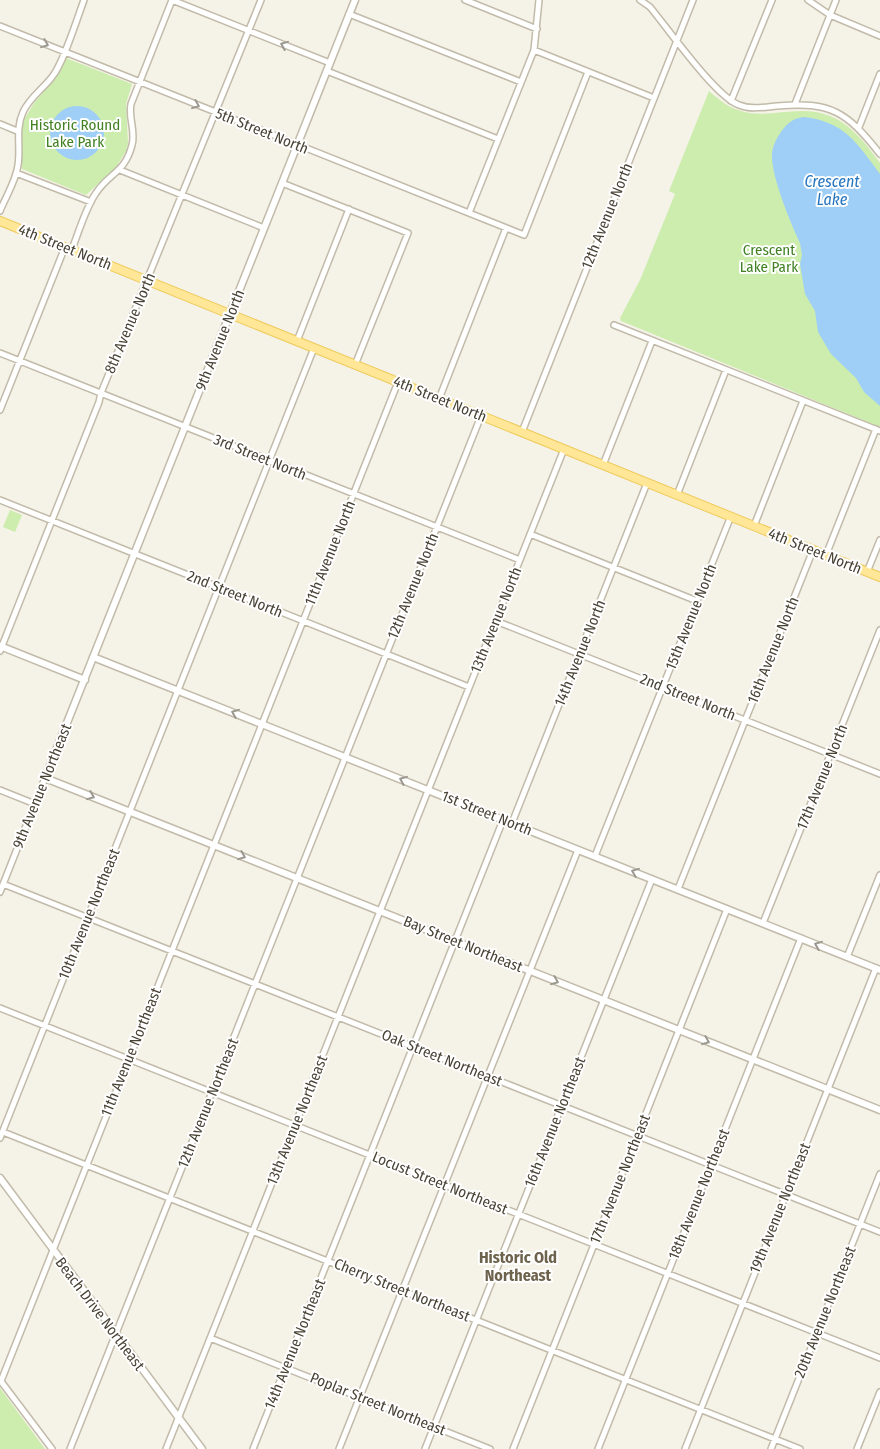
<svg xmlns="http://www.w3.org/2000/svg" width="880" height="1449" viewBox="0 0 880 1449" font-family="'Fira Sans Condensed',sans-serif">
  <rect width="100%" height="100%" fill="#f5f2e8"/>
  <path fill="#ccedad" d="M66,58L132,84L126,104L128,143L126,151L116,167L86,195L22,169V123L34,103L57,76Z
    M709,91C718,99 729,108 741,111C768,120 799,103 830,116C851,124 867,145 880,163V427L621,321L620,318L640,280L675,194L669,191Z
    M10,510L22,515L15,532L3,527Z
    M0,1388L45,1449H0Z"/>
  <path fill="#9fcef7" d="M50 133a27 27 0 1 1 54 0a27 27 0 1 1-54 0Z
    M804,117C845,122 857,143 880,174V406L864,392L856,378L831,354L818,332L815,311L805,294L800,264L802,255L800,243C791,224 771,176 772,155C772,146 778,135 784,128C790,121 795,118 804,117Z"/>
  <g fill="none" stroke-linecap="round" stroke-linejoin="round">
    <defs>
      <path id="minor" d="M172,0L330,63
        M465,0L537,29
        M640,0L650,7C669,30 715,96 739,105C751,110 765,107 777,106C831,101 847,112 880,154
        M808,0L830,15L880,36
        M349,14L521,82
        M0,26L524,235L588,72
        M534,50L654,98
        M327,71L498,139
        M731,101L772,0
        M795,104L836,0
        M0,124L17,131
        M859,127L880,74
        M120,170L264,228
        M16,173L91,202
        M282,183L408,233L355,365
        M0,211C6,196 16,181 18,165C21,146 15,130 23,112C30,97 42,90 52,77C63,64 77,19 84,0
        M469,213L534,50L539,0
        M72,249C79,232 85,209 96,193C109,173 125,173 132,145C136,131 128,118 131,104L172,0
        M614,325L880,431
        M297,341L349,209
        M0,353L520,560
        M439,399L506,228
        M0,410L65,247
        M522,432L693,0
        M603,465L652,341
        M677,495L726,370
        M0,500L469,687
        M754,526L803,401
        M530,534L697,601
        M826,555L876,429
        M867,572L880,540
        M496,621L880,774
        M0,651L99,402L101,393L261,0
        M0,790L35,804
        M512,823L647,483
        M595,856L731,516
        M3,884L880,1232
        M678,889L813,550
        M0,892L45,778
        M763,923L880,630
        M847,957L880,875
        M0,1008L880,1358
        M3,1132L800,1449
        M0,1138L314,348
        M210,1338L490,1449
        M0,1380L52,1449
        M1,1381L398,382
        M70,1449L481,416
        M166,1449L564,449
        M253,1449L503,820
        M339,1449L578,850
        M425,1449L652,879
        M513,1449L727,909
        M598,1449L801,938
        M685,1449L876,968
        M771,1449L880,1174
        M857,1449L880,1392"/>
      <path id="tertiary" d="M355,0L45,778L880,1110
        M0,646L85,680
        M93,657L880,970
        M0,1178L202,1449"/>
      <path id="primary" d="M0,221L880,577"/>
    </defs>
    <use href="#minor" stroke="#c2bba9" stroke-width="8"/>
    <use href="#tertiary" stroke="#c2bba9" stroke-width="9"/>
    <use href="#primary" stroke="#eecb5d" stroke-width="10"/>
    <use href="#minor" stroke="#fff" stroke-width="5"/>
    <use href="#tertiary" stroke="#fff" stroke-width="6"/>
    <use href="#primary" stroke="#ffe797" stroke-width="8"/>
  </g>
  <defs><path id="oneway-chevron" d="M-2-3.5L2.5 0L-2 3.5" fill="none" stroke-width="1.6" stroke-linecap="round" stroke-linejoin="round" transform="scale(1.25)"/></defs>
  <g stroke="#9b9890">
    <use href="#oneway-chevron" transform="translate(45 44) rotate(22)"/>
    <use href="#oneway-chevron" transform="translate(284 45) rotate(-158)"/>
    <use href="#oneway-chevron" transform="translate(196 105) rotate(22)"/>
    <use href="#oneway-chevron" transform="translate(235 713) rotate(-158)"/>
    <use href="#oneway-chevron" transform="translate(403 780) rotate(-158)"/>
    <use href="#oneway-chevron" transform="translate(91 796) rotate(22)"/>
    <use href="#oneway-chevron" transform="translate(242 856) rotate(22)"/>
    <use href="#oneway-chevron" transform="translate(635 872) rotate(-158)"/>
    <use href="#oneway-chevron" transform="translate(818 945) rotate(-158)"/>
    <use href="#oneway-chevron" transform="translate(555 981) rotate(22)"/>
    <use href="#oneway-chevron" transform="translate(706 1041) rotate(22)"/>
  </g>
  <g text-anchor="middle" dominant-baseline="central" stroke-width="4" stroke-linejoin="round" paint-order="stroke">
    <g font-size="15" fill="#418123" stroke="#fff">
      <text x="75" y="125">Historic Round<tspan x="75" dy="17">Lake Park</tspan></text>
      <text x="769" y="250">Crescent<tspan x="769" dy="17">Lake Park</tspan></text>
    </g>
    <g font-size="15" fill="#494336" stroke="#fff">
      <text transform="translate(262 131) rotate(22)">5th Street North</text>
      <text transform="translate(607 216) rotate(-68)">12th Avenue North</text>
      <text transform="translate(65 247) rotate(22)">4th Street North</text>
      <text transform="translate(130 323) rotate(-67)">8th Avenue North</text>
      <text transform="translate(220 340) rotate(-68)">9th Avenue North</text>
      <text transform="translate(440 399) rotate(22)">4th Street North</text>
      <text transform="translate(260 457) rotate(22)">3rd Street North</text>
      <text transform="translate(815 551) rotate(22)">4th Street North</text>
      <text transform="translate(330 553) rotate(-68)">11th Avenue North</text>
      <text transform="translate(413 586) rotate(-68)">12th Avenue North</text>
      <text transform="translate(235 594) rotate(22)">2nd Street North</text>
      <text transform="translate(691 617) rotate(-68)">15th Avenue North</text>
      <text transform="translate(496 620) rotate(-68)">13th Avenue North</text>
      <text transform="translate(773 650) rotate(-68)">16th Avenue North</text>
      <text transform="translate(580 653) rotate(-68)">14th Avenue North</text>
      <text transform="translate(688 697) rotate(22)">2nd Street North</text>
      <text transform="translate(822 777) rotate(-68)">17th Avenue North</text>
      <text transform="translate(42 786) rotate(-68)">9th Avenue Northeast</text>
      <text transform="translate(487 813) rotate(22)">1st Street North</text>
      <text transform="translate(89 914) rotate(-68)">10th Avenue Northeast</text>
      <text transform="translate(463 944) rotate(22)">Bay Street Northeast</text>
      <text transform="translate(131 1052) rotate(-68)">11th Avenue Northeast</text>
      <text transform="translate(442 1058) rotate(22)">Oak Street Northeast</text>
      <text transform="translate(208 1103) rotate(-68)">12th Avenue Northeast</text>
      <text transform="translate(297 1120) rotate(-68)">13th Avenue Northeast</text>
      <text transform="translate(555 1122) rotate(-68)">16th Avenue Northeast</text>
      <text transform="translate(620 1179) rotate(-68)">17th Avenue Northeast</text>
      <text transform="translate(440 1183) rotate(22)">Locust Street Northeast</text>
      <text transform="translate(699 1194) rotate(-68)">18th Avenue Northeast</text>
      <text transform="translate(780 1208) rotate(-68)">19th Avenue Northeast</text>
      <text transform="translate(402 1290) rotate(22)">Cherry Street Northeast</text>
      <text transform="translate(825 1312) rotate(-68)">20th Avenue Northeast</text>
      <text transform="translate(100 1314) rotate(53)">Beach Drive Northeast</text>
      <text transform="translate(295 1344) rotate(-68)">14th Avenue Northeast</text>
      <text transform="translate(378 1404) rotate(22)">Poplar Street Northeast</text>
    </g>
    <g font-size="16" font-style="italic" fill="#2575bf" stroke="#fff">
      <text x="832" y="181">Crescent<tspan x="832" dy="18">Lake</tspan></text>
    </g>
    <g font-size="16" font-weight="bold" fill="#6d624c" stroke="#fff">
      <text x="518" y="1257">Historic Old<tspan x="518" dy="18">Northeast</tspan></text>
    </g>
  </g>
</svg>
